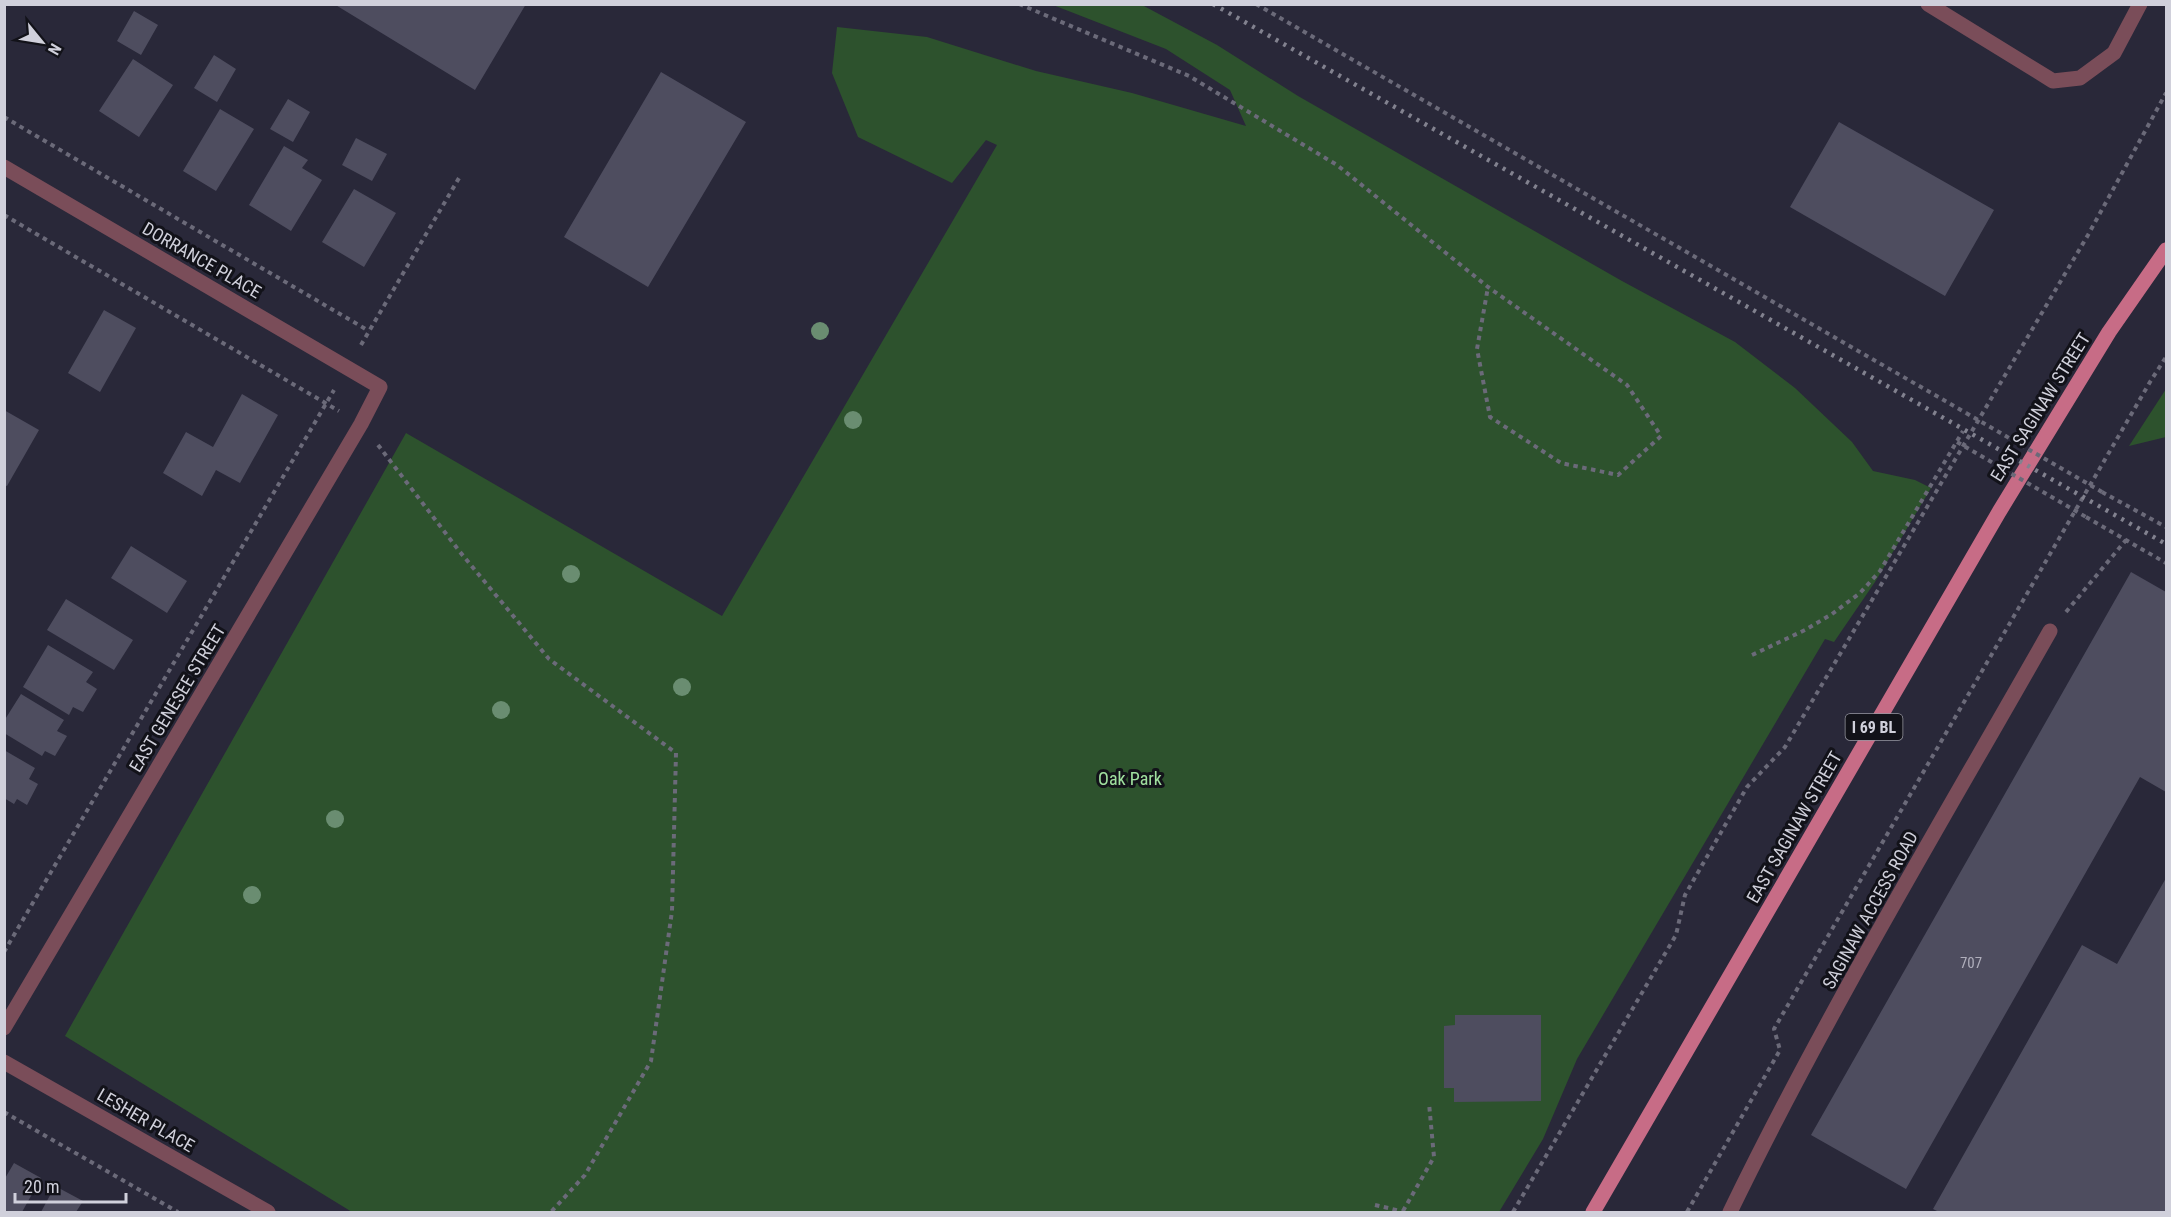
<svg xmlns="http://www.w3.org/2000/svg" width="2171" height="1217" viewBox="0 0 2171 1217" font-family="'Roboto Condensed',sans-serif">
  <rect width="100%" height="100%" fill="#292839"/>
  <path fill="#2d522d" d="M1053,5H1142L1217,45L1298,96L1622,281L1735,342L1795,388L1852,442L1873,471L1915,480L1931,488L1875,582L1834,642L1825,639L1577,1059L1543,1139L1499,1212H352L65,1036L406,433L722,616L997,145L986,140L952,183L858,137L832,73L837,27L927,37L1036,71L1132,93L1246,126L1230,90L1166,49Z
    M2166,389V437L2129,446Z"/>
  <path fill="#4e4d5f" d="M334,4H526L475,90Z
    M134,11L158,25L141,55L117,41Z
    M214,55L236,69L217,102L194,88Z
    M133,59L173,85L139,137L99,111Z
    M661,72L746,122L648,287L564,237Z
    M288,99L310,112L293,142L270,129Z
    M220,109L254,129L216,191L183,171Z
    M1839,122L1994,210L1945,296L1790,207Z
    M356,138L387,154L372,181L342,165Z
    M284,146L308,160L302,168L322,180L291,231L249,205Z
    M354,189L396,213L364,267L322,242Z
    M104,310L136,328L100,392L68,373Z
    M242,394L278,415L240,483L216,470L202,496L163,473L186,432L213,447Z
    M4,410L39,430L7,486L4,485Z
    M131,546L187,581L167,613L111,578Z
    M2131,572L2166,592V792L2140,777L1906,1189L1811,1135Z
    M66,599L133,640L114,670L47,630Z
    M48,645L93,672L86,682L97,689L83,712L73,707L69,715L23,687Z
    M21,694L64,720L57,731L67,736L55,756L45,751L42,756L4,733V721Z
    M4,750L35,768L29,779L38,784L27,805L17,799L14,804L4,798Z
    M2166,878V1212H1939L1933,1209L2082,945L2117,964Z
    M1455,1015H1541V1101L1454,1102V1088H1444V1026L1455,1025Z
    M14,1163L41,1178L22,1212H4V1180Z
    M55,1186L83,1201L76,1212H41Z"/>
  <g fill="none" stroke-linecap="round" stroke-linejoin="round">
    <path stroke="#6b6a79" stroke-width="4" stroke-dasharray="4.5 4.5" stroke-linecap="butt" d="M1019,4L1189,76L1337,165L1488,287L1627,385L1661,436L1618,475L1561,463L1490,417L1477,349L1488,287
      M1256,4L1966,413
      M4,117L369,331
      M4,215L339,411
      M361,345L459,178
      M378,445L460,552L549,659L676,753L672,911L651,1061L585,1175L551,1212
      M2102,492L2166,527
      M2086,517L2166,563
      M2066,612L2126,540
      M1752,655L1805,630L1832,614L1860,593L1880,571L1963,431
      M4,952L334,390
      M4,1112L178,1212
      M1375,1205L1405,1212
      M1403,1211L1434,1157L1429,1103
      M1513,1212L1676,935L1685,895L1747,787L1785,747L2088,235L2166,93
      M1687,1212L1780,1050L1774,1029L2150,382L2166,357"/>
    <path stroke="#7a4d59" stroke-width="15" d="M1928,4L2053,81L2080,78L2114,53L2140,4
      M4,167L380,387L361,424L4,1028
      M4,1062L268,1212
      M1730,1212C1826,1014 1941,823 2050,631"/>
    <path stroke="#c76c86" stroke-width="15" d="M1593,1212L1999,512L2109,332L2166,250"/>
    <path stroke="#82828f" stroke-width="4.5" stroke-dasharray="3 6" stroke-linecap="butt" d="M1213,4L2166,544"/>
    <path stroke="#6b6a79" stroke-width="4" stroke-dasharray="4.5 4.5" stroke-linecap="butt" d="M1966,413L2102,492
      M1957,442L2086,517"/>
  </g>
  <g fill="#6a8d71">
    <circle cx="820" cy="331" r="9"/>
    <circle cx="853" cy="420" r="9"/>
    <circle cx="571" cy="574" r="9"/>
    <circle cx="682" cy="687" r="9"/>
    <circle cx="501" cy="710" r="9"/>
    <circle cx="335" cy="819" r="9"/>
    <circle cx="252" cy="895" r="9"/>
  </g>
  <g text-anchor="middle" dominant-baseline="central" stroke-width="6" stroke-linejoin="round" paint-order="stroke">
    <g font-size="15" fill="#b0afbc">
      <text x="1971" y="963">707</text>
    </g>
    <rect fill="#121219" stroke="#9797a1" stroke-width="1.5" x="1845.5" y="714" width="57" height="26" rx="4.5"/>
    <g font-size="16" font-weight="bold" fill="#d0d0db">
      <text x="1874" y="727">I 69 BL</text>
    </g>
    <g font-size="18" fill="#d0d0db" stroke="#121219">
      <text transform="translate(202 260) rotate(30)">DORRANCE PLACE</text>
      <text transform="translate(2040 407) rotate(-58)">EAST SAGINAW STREET</text>
      <text transform="translate(177 698) rotate(-59)">EAST GENESEE STREET</text>
      <text transform="translate(1794 827) rotate(-60)">EAST SAGINAW STREET</text>
      <text transform="translate(1870 910) rotate(-61)">SAGINAW ACCESS ROAD</text>
      <text transform="translate(146 1120) rotate(30)">LESHER PLACE</text>
    </g>
    <g font-size="18" fill="#a0e09f" stroke="#121219">
      <text x="1130" y="778">Oak Park</text>
    </g>
  </g>
  <rect width="2171" height="1217" fill="none" stroke="#d0d0db" stroke-width="12"/>
  <g transform="translate(42 42) rotate(120)" stroke="#121219" stroke-width="4.5" paint-order="stroke">
  <path d="M0-4.5L10 22L0 15L-10 22Z" fill="#d0d0db"/>
  <text y="-9" font-size="16" font-weight="bold" text-anchor="middle" fill="#d0d0db">N</text>
  </g>
  <path d="M15 1193v9h111v-9" fill="none" stroke="#d0d0db" stroke-width="3"/>
  <text x="24" y="1193" font-size="18" fill="#d0d0db" stroke="#121219" stroke-width="4.5" paint-order="stroke">20 m</text>
</svg>
